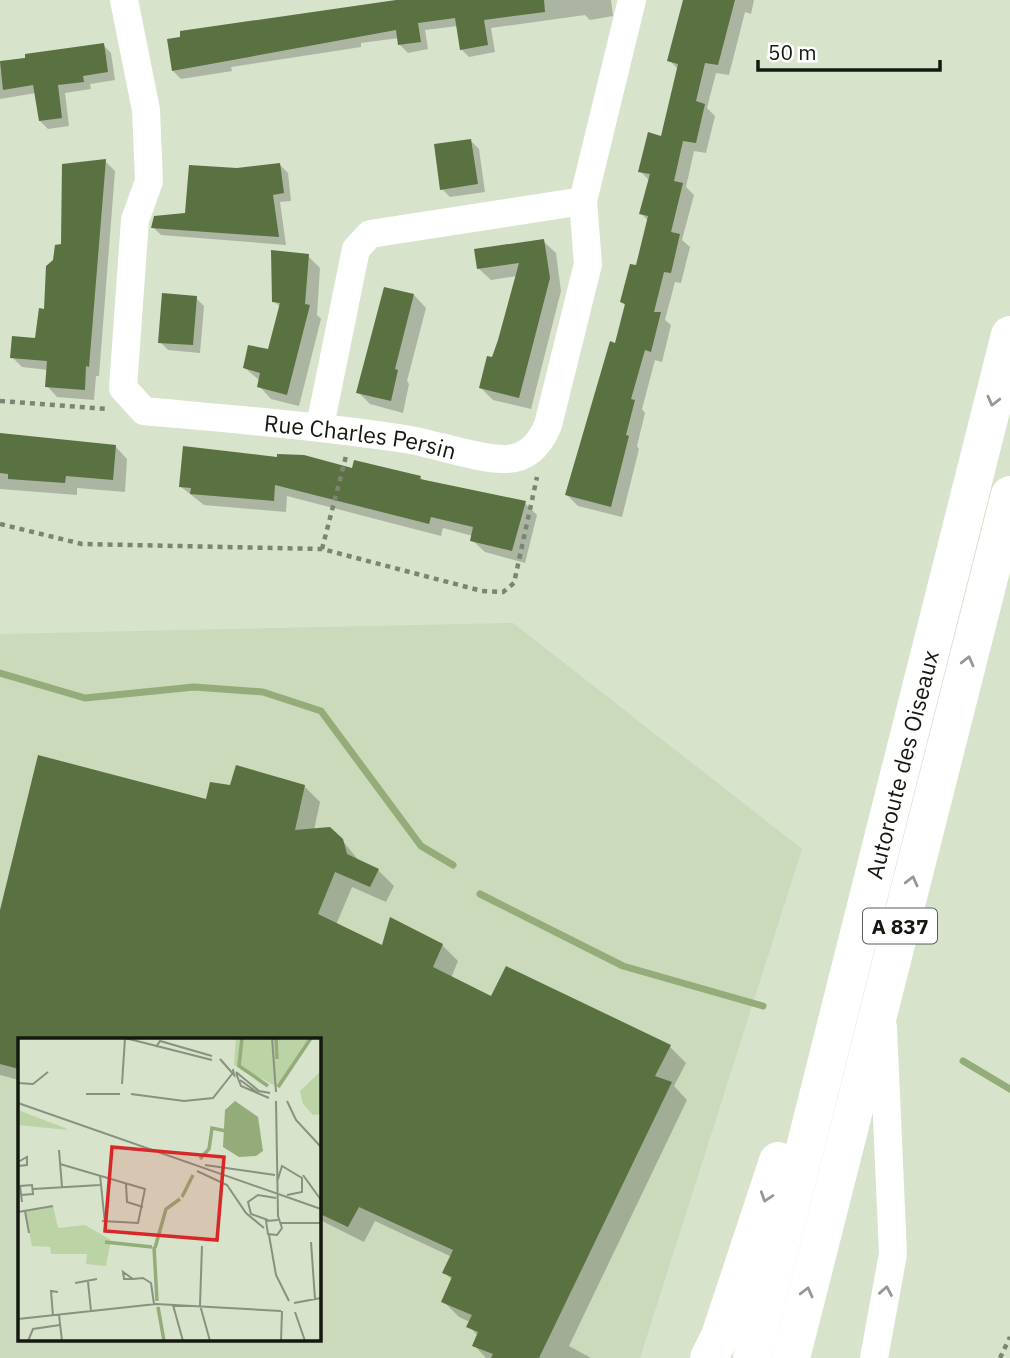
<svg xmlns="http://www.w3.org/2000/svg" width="1010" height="1358" viewBox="0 0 1010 1358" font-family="'IBM Plex Sans',sans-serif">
  <rect width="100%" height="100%" fill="#d7e3cb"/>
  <path fill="#cadabb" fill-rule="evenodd" d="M513,623L802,849L640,1358H0V634ZM19,1040H318V1339H19Z"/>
  <path fill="#0003" d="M408,0H611L613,16L590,20L585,15L491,28L495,52L469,57L461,49L458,26L425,30L428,49L408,53L400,45L399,38L361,43V47L231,67L232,71L181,79L173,71Z
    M686,0H754L751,14L745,12L729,75L716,73L707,108L715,116L706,153L694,151L686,187L694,195L682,240L690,247L681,283L675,282L665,320L671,325L662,362L655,360L642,409L645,413L637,446L639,449L622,517L578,506L567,495L617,345L626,306L622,302L637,267L648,221L641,213L650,181L640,171L662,138L679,70L669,60Z
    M103,45L111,53L115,80L90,84L91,89L65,93L69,126L48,129L40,121L36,93L0,99V62Z
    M471,141L479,149L485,192L450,197L442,189Z
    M105,161L115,171L99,376H96L94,400L57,397L47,386L48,370L22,367L12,357L37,340L55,261Z
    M280,165L288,173L291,201L280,202L286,245L161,235L153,227L187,215L237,170Z
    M543,241L556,253L561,291L531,409L493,400L481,388L493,359L517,276L491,280L478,268Z
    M308,256L320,268L317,315L321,319L299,406L271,399L259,386L260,381L245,368L269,351L281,308L274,301Z
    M414,295L426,308L407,381L409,384L403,413L370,404L358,392Z
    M196,298L204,306L200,353L168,350L160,342Z
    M0,440L115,446L127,459L125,492L77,488V495L0,489Z
    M356,462L421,478L425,482L525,503L537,515L525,563L485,552L472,540L473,536L443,528L441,536L287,496L286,512L204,505L181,487L354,470Z
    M304,786L320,802L314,830L342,840L360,862L378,870L394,886L386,902L352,887L336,925L383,947L442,945L458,961L451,978L492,999L670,1047L686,1063L674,1086L687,1100L569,1346L591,1358H486L474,1345L478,1336L469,1326L470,1322L459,1317L443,1301L452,1280L444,1272L452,1257L375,1221L364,1242L318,1219V1040H19V1080L0,1075V918L231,787Z"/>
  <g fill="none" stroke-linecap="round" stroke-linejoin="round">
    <path stroke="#93ac79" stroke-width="7" d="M0,673L85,698L194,687L263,692L321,711L421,846L453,865
      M480,894L623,966L763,1006
      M963,1061L1010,1089"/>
  </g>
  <path fill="#5a7141" d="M396,0H544L545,12L484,20L488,45L460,50L455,18L418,23L421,42L398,45L396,30L172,71L167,39L180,37V31Z
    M683,0H735L718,65L705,63L696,101L705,104L696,143L683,141L674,181L683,183L671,232L680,234L671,273L664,272L654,312H661L651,352L645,350L631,399L635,400L626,435L629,436L611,507L565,495L610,341L615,343L625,304L620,302L630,264L636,265L648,216L639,214L650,174L638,172L648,132L661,136L678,64L667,61Z
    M104,43L108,72L83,76L84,82L58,85L62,118L39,121L33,85L3,90L0,61L25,58V54Z
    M471,139L478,184L440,190L434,144Z
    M106,159L89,367L86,366L85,390L45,387L47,361L10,358L12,336L35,338L39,308L44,309L46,266L53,260L55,245L61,244L62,164Z
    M280,163L284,193L273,195L279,237L151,228L154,216L185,213L189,165L237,168Z
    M544,239L550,278L519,398L479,388L487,356L492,357L498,340L519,263L477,269L474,249Z
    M271,250L309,254L305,304L310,305L287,395L257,387L260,373L243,368L248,345L268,349L280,303L272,302Z
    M384,287L414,294L395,369L398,370L391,401L356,393Z
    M162,293L197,296L193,345L158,343Z
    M0,433L116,445L113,480L66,476L65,483L8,479V474L0,473Z
    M183,446L277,457V454L304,455L352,468L354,460L421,476L420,479L526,501L512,551L470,541L473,527L431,517L429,524L275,485L274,501L190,494L191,488L179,487Z
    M38,755L206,799L210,782L230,785L236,765L305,785L295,830L330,827L343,839L347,854L379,869L370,887L335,872L318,914L382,945L390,917L443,944L433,967L491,996L506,966L671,1045L655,1076L672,1082L539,1358H491L493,1354L472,1346L478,1332L466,1327L472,1315L441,1302L452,1277L442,1273L453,1250L359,1207L348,1227L318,1213V1040H19V1069L0,1064V910Z"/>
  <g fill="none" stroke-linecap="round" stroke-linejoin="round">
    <path stroke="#7c8574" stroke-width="4.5" stroke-dasharray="5 5" stroke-linecap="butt" d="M0,401L108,409
      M0,524L82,544L322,549L482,591L503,592L514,583L537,477
      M322,549L346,456
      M1000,1358L1010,1337"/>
    <g stroke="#fff" stroke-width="28">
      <path id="s1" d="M124,0L146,110L149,181L135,220L123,388L144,411C231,419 318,426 405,439C432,443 480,460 505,459C527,459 540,444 548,425L588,264L583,201L632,0"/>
      <path d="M320,426L356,249L370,234L583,201"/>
      <path d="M874,1358L893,1254L883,1027"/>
    </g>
    <g stroke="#fff" stroke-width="38">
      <path d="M709,1358L720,1336L778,1161"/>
      <path id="s2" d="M752,1358L1010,335"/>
      <path d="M791,1358L1010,495"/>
    </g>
  </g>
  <defs><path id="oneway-chevron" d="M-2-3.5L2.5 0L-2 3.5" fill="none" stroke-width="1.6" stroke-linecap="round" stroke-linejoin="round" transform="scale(1.75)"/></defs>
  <g stroke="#959893">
    <use href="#oneway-chevron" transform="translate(993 401) rotate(104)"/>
    <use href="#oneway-chevron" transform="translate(968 661) rotate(-76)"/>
    <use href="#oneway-chevron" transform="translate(912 881) rotate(-76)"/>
    <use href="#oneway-chevron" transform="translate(766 1197) rotate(108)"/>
    <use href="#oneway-chevron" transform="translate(886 1291) rotate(-80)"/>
    <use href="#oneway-chevron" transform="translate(807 1292) rotate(-76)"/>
  </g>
  <g text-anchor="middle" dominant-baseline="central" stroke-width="5" stroke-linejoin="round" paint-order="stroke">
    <rect fill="#fff" stroke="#5a5e58" stroke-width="2" x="863" y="908.5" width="74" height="35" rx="5"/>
    <g font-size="21" font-weight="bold" fill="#141910">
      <text x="900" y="926">A 837</text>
    </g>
    <g font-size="23" fill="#141910" stroke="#fff">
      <text stroke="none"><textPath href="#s1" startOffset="642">Rue Charles Persin</textPath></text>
      <text stroke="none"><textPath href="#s2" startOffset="612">Autoroute des Oiseaux</textPath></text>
    </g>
  </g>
  <g transform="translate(18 1038)">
    <rect width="303" height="303" fill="#d7e3cb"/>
    <path d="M218,0H295L262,50L216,27ZM303,33V76L295,77L285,66L282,53ZM0,72L47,90L50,92L0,87ZM35,168L40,190L67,187L93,202L88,228L68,226L69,216H33L32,209L14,208L7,173Z" fill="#bcd4a5"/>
    <path d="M217,63L240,79L245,113L238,118L221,119L205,109L207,72Z" fill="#93ac79"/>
    <path fill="none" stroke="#93ac79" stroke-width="3.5" d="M224,0L221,28L250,48M258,0L259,21M260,49L293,0M182,121L191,111L194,90L208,93M164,159L175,137M87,204L134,209M136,209L139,263M137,210L148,171L162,161M140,269L146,303"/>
    <path fill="none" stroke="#899280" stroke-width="2" d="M107,0L194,22M254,0L258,54M138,9L142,3L194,18M202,21L216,37L215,31M218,34L241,53L252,55M218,35L223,48L251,60M222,42L240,55M0,45L15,46L30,34M104,46L107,0M68,56H102M113,56L166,63L195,60L214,36M258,63L260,178L264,190L259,197L250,196L248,183L260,182M269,63L278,82L303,109M0,65L303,171M41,112L44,149M0,124L9,119V127L0,128M42,126L127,151L120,185L84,183M187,127L257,137M179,133L209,147L228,175L246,190M82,137L88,195M285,137L303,162M259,144L264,128L284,140V154L269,157M108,146L109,164L125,169M15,151L82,147M3,157L15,156L14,147L2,148L4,164M7,173L11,195M0,174L35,168M250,182L233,176L230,164L240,157L258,160M263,185H303M251,197L258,237L271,263M293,204L297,261M184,208L182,267L192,303M115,241L105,234L106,241H115L125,240L133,245L136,266M70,244L73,273M57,245L79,241M276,265L303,260M155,267L165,303M277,274L287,303M41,277L44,303M35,278L33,253L40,254M0,281L138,266L263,273M10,303L15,291L42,287M263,303L264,273"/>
    <path fill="#d62828" fill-opacity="0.15" stroke="#d62828" stroke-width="3.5" d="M94,109L206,119L199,202L87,193Z"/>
    <rect width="303" height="303" fill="none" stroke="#141910" stroke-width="3.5"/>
  </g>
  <path d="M758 60v10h182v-10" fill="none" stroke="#141910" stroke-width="3.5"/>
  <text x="768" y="60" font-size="21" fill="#141910" stroke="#ffffff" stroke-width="5" paint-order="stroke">50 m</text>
</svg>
